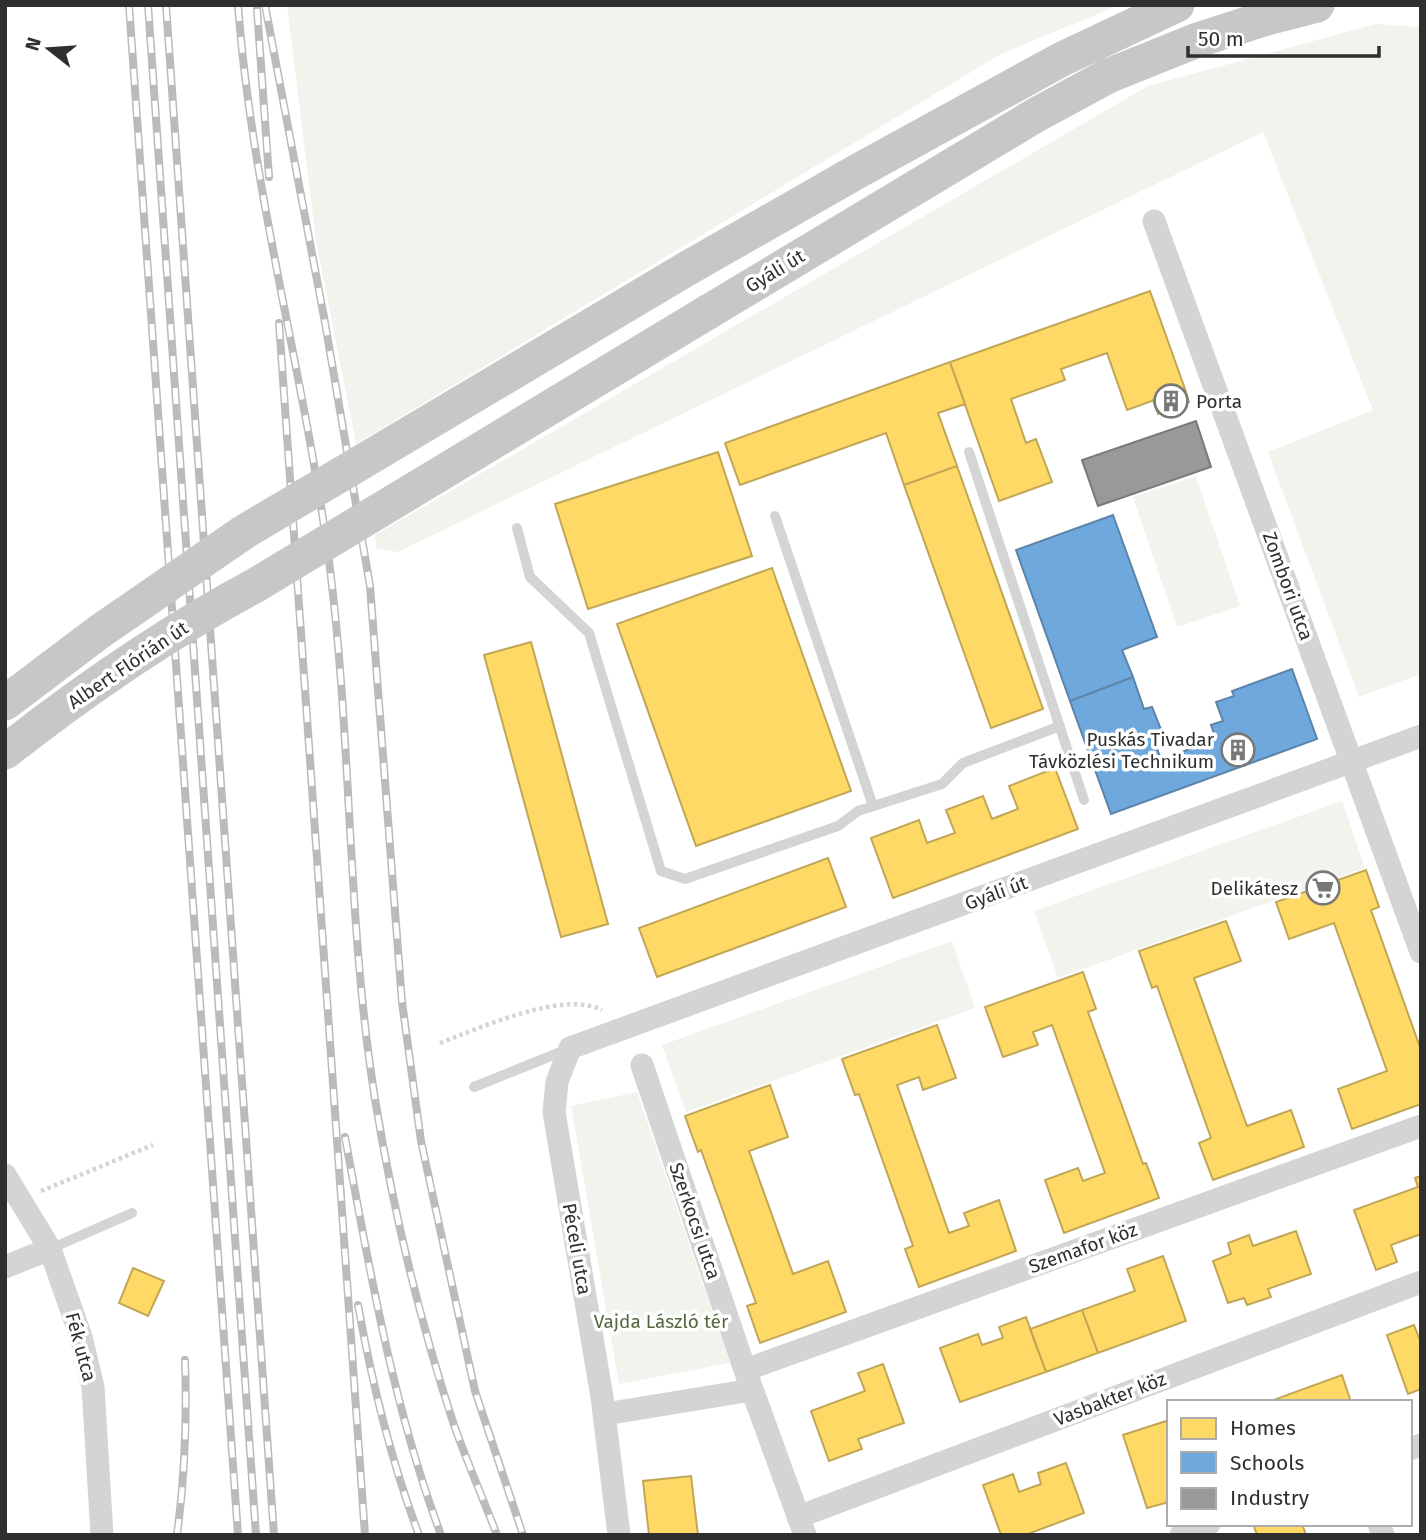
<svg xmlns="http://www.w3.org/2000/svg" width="1426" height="1540" viewBox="0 0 1426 1540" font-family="'Fira Sans',sans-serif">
  <rect width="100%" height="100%" fill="#fff"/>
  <path fill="#f1f4ec" d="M287,5H1119L1001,54L356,444L316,241Z
    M1376,24L1421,27V674L1359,697L1268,452L1373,410L1263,132L398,552L376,549L375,535L1148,86Z
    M1196,476L1240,606L1177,627L1133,497Z
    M1342,801L1365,868L1058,978L1034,911Z
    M952,941L975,1008L686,1112L662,1045Z
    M637,1092L730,1363L619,1384L571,1106Z"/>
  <path fill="#ffd966" stroke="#c1a656" stroke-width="2" d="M1150,291L1185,389L1127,410L1107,353L1061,369L1065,380L1011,399L1026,443L1036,439L1052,482L999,501L950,362Z
    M950,362L965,404L938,413L957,466L904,485L886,433L740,485L725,443Z
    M1185,389L1189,402L1158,414L1153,400Z
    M718,452L752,556L588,609L555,504Z
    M957,466L1043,709L991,728L904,485Z
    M772,568L851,791L696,846L617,624Z
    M531,642L608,924L561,937L484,655Z
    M1055,768L1078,829L893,898L871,838L919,820L927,843L955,833L946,810L983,796L992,819L1018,809L1009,786Z
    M828,858L846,907L657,977L639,928Z
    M1366,870L1379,907L1371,910L1421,1050V1104L1352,1129L1338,1089L1387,1071L1334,923L1289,939L1276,902Z
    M1226,921L1241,961L1194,978L1247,1126L1291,1110L1304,1147L1213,1180L1199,1143L1211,1138L1157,986L1152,988L1139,951Z
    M1083,972L1096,1009L1088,1012L1143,1164L1146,1163L1159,1198L1064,1233L1045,1180L1078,1168L1083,1181L1105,1173L1052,1025L1033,1032L1038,1045L1003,1057L985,1007Z
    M937,1025L956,1078L923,1090L919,1077L897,1085L949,1233L969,1226L964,1213L999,1200L1016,1251L919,1287L905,1249L913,1246L859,1094L855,1095L842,1059Z
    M770,1085L788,1137L749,1151L793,1274L828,1261L846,1312L760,1343L747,1306L756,1303L701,1150L698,1152L685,1116Z
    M1421,1176V1234L1391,1245L1397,1262L1376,1270L1354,1210L1418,1187L1415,1178Z
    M1296,1231L1311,1274L1268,1289L1271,1297L1247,1305L1244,1298L1228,1303L1213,1261L1231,1254L1228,1243L1249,1235L1253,1246Z
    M1163,1256L1186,1321L1098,1353L1082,1310L1135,1291L1127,1269Z
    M133,1268L164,1281L148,1316L119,1303Z
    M1082,1310L1098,1353L1046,1372L1030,1329Z
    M1026,1317L1046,1372L960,1402L940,1348L978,1334L982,1345L1003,1338L999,1327Z
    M1414,1325L1421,1343V1389L1408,1394L1387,1335Z
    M883,1364L904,1423L858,1439L862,1449L829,1461L811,1411L865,1391L858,1373Z
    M1342,1375L1351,1402H1268Z
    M1166,1421L1169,1429V1502L1147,1508L1123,1435Z
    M1066,1463L1084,1513L1025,1535H1001L983,1485L1013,1474L1019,1492L1041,1484L1038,1473Z
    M691,1476L698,1535H649L643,1481Z
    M1253,1524H1302L1306,1535H1257Z"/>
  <path fill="#6fa8dc" stroke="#5c84a8" stroke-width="2" d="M1113,515L1157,637L1122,650L1133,677L1070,701L1016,550Z
    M1292,669L1317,739L1111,814L1070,701L1133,677L1144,709L1152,707L1162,732L1153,736L1161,760L1216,739L1211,725L1223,721L1216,702L1234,696L1232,691Z"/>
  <path fill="#999" stroke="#797979" stroke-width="2" d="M1196,421L1211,467L1098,506L1082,460Z"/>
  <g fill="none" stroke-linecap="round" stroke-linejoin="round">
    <path stroke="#d4d4d4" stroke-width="4.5" stroke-dasharray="3.5 3.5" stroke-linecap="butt" d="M440,1043C480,1028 563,990 602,1010
      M41,1191L153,1145"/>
    <path stroke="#d4d4d4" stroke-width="10" d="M969,452L1084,800
      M775,516L873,806
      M517,528L530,577L589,633L661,871L685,879L838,826L858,811L942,784L963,763L1060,726
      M474,1087L568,1049
      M50,1249L132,1213"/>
    <path stroke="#d4d4d4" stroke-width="23" d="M1154,221L1421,952
      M642,1065L745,1370L805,1535
      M5,1175L50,1249L81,1337L93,1387L102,1535
      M5,1267L50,1249
      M745,1370L1421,1126
      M605,1414L752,1390
      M1410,1449L1421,1445
      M798,1517L1421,1282
      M1379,1524L1383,1535
      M619,1535L602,1397L554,1112L557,1082L570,1048L1421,736
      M1181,1535L1209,1524"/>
    <path stroke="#c7c7c7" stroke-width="35" d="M688,268L858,171L1062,59L1177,5
      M708,312L1036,115L1108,76L1195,41L1263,19L1317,5"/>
    <defs>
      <path id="rail" d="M129,5L238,1535
        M148,5L256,1535
        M166,5L274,1535
        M238,5C252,195 306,380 330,569C352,744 347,924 375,1099C393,1209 419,1319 454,1425C467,1462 483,1498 497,1535
        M265,5L324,317L370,586L402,1002L421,1141L475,1391L523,1535
        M257,9L269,177
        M279,323L365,1535
        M345,1137C370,1272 393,1406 441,1535
        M358,1305C372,1383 391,1461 419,1535
        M177,1535C185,1476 187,1419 185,1360"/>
    </defs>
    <use href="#rail" stroke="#bbb" stroke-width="8"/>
    <use href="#rail" stroke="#fff" stroke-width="5" stroke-dasharray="16" stroke-linecap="butt"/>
    <path stroke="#c7c7c7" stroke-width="35" d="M5,703L99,632L244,532L688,268
      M5,752C84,690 168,632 256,585L708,312"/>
  </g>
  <defs>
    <symbol id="building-ring" viewBox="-11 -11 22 22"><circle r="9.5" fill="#fff" stroke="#787878" stroke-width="1.5"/><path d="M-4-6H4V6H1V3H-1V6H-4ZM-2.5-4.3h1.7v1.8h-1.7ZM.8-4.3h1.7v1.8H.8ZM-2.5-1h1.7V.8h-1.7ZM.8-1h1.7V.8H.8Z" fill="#787878"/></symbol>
    <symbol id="supermarket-ring" viewBox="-11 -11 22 22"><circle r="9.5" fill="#fff" stroke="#787878" stroke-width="1.5"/><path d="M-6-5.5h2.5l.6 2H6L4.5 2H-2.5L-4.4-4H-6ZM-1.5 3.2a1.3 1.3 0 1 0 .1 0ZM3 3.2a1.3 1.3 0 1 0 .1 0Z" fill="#787878"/></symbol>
  </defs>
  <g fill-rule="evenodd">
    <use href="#building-ring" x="1152" y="382" width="38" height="38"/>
    <use href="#building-ring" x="1219" y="731" width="38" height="38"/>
    <use href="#supermarket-ring" x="1304" y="869" width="38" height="38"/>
  </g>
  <g text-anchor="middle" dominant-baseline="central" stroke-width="7" stroke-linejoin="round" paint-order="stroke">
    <g font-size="19" fill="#2f2f2f" stroke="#fff">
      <text transform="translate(775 271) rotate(-31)">Gyáli út</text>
      <text transform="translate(1288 586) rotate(70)">Zombori utca</text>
      <text transform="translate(128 665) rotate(-34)">Albert Flórián út</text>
      <text transform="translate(996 893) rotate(-20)">Gyáli út</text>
      <text transform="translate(695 1221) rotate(71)">Szerkocsi utca</text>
      <text transform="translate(1083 1248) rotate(-20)">Szemafor köz</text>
      <text transform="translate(577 1249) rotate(80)">Péceli utca</text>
      <text transform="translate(81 1347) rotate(75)">Fék utca</text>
      <text transform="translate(1110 1399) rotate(-21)">Vasbakter köz</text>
    </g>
    <g font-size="19" fill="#2f2f2f" stroke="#fff" text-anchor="end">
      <text x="1196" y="401" text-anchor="start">Porta</text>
      <text x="1214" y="739">Puskás Tivadar<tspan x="1214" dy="22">Távközlési Technikum</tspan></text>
      <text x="1298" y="888">Delikátesz</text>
    </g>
    <g font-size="19" fill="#52683e" stroke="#fff">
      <text x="661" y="1321">Vajda László tér</text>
    </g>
  </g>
  <rect width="1426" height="1540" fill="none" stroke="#2f2f2f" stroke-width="14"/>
  <rect x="1167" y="1400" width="245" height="126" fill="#ffffff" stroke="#acacac" stroke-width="2"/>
  <rect x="1181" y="1418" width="35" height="21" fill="#ffd966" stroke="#acacac" stroke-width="2"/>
  <text x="1230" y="1435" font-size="21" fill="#2f2f2f">Homes</text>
  <rect x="1181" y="1452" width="35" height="21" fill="#6fa8dc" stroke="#acacac" stroke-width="2"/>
  <text x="1230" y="1470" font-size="21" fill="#2f2f2f">Schools</text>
  <rect x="1181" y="1488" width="35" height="21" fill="#999999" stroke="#acacac" stroke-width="2"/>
  <text x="1230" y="1505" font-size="21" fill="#2f2f2f">Industry</text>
  <g transform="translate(49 49) rotate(287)" stroke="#ffffff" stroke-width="5" paint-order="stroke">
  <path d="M0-5L12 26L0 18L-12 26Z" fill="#2f2f2f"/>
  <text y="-10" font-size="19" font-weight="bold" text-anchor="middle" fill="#2f2f2f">N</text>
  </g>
  <path d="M1188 46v10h191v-10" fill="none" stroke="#2f2f2f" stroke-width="3.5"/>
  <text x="1198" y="46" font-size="21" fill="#2f2f2f" stroke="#ffffff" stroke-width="5" paint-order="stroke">50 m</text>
</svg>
